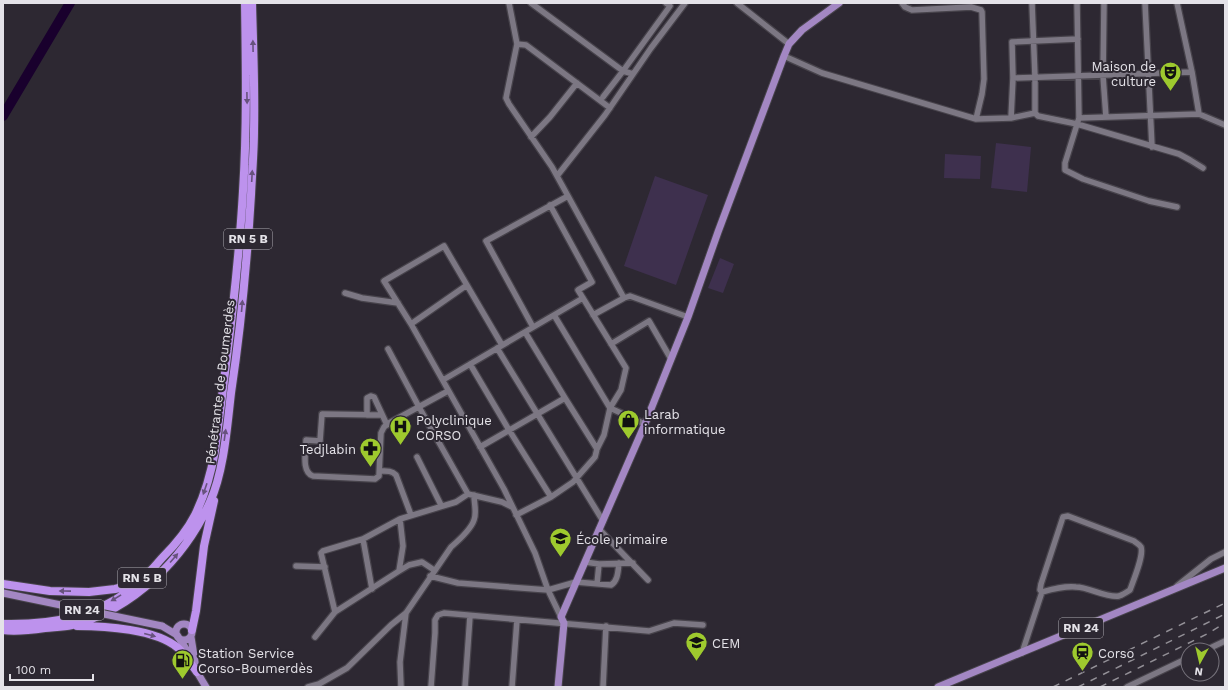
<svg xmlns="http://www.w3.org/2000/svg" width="1228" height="690" viewBox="0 0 1228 690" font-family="'Work Sans',sans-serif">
  <rect width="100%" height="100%" fill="#2d2832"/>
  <path fill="#3e304e" d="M996,143L1031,147L1027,192L991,188Z
    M945,154L981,156L980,179L944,178Z
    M655,176L708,195L676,285L624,266Z
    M720,258L734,264L723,293L708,288Z"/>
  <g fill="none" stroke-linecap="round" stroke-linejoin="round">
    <path stroke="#19002d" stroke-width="10" d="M3,116L70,3"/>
    <defs>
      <path id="minor" d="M509,3L517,44L506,98L509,104L552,167L568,196
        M531,3L623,71L670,6L666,3
        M737,3L789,44
        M1032,3L1035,77V113L1038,116L1077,124L1179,154L1190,160L1203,168
        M1077,3L1079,118L1065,163V170L1083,179L1149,201L1177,207
        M1104,3L1103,76L1106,117
        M1145,3L1152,147
        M1177,3L1192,72L1199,114
        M517,44L526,45L610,108
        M784,56L822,73L976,119L982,94L984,79L982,12L981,10L971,7L912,10L905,7L902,3
        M1013,78L1192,72
        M603,97L623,71L633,74
        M1011,118L1013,78L1012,42L1078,39
        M1079,118L1199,114L1225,125
        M976,119L1011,118L1035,113
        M531,137L550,117L577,83
        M557,176L605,115L651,48L685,3
        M467,285L411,324L504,489L535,553L548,590L561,617
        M345,293L362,298L398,303
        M554,315L610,408L645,424
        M593,315L624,298L630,296L688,317
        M411,324L384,281L444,246L502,345
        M533,327L486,241L568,196L624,298
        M525,332L565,398L597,449
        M611,344L649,321L671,359
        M497,348L603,521
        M388,349L419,407L468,494
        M470,364L509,430L551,497
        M443,380L583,298
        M367,415V398L371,396L374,397L387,425
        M382,415L322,414L320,441L306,440C306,451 301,472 313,476L375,479L379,476L381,433L384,427L389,423L448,391
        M480,447L565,398
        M417,457L441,505
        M380,471C386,471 391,470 396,475L411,515
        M516,515L551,497L573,482L595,457L597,449L604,435L610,408L621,390L626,368L578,290L592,282L550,205
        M599,529L648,580
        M363,539L372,589
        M585,562L599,564L633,563
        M296,566L325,567
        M399,571L409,565L422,562L434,570
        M430,576L458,583L548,590L576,582L611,585C618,581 618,571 619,563
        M597,584L599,564
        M1177,586L1211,559L1225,552
        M335,612L321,553L323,551L363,539L400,519L456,502L468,494L502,502L512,507
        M315,637L335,612L399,571L403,546L400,519
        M1206,650L1225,641
        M1022,653L1042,592L1040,590L1041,584L1063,517L1068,516L1134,541C1136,543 1139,544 1141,547C1144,556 1133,581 1130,590C1127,592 1122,595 1119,596C1106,598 1089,587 1076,587C1064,586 1053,589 1042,592
        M308,687L319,684L347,668L391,625L406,613L451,547C458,541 471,529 474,520C477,513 474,503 474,495
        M401,687L400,662L406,613
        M431,687L435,633V620L438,615L444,613L649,631L674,623L703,625
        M465,687L470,616
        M512,687L517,620
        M603,687L606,626
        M1127,687L1188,658"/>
      <path id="major" d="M176 632a8 8 0 1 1 16 0a8 8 0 1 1-16 0Z
        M162,626L177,635L186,649L197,672L206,687
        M191,637L195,662
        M558,687L564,623L561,617L645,424L688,317L718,232L784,56L789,44L802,30L839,3
        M938,687L1225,568"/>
      <path id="highway" d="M3,584L50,591L89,592L115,589L123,587L136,578
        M3,624C46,625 92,618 127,592C140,582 152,570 162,558C175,545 187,531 195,515C205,495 211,473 215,451C226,365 238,278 243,191C247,129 246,66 245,3
        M77,626C105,626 156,629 178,648C185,654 191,664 197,672
        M3,630C17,632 31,630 45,628C54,627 63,627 72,625C133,610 185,558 210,502C224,471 227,427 231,393C241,327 247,261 251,195C252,173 254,151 254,130C255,87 253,45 252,3
        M192,630L196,611L204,546L214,501"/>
    </defs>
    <use href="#minor" stroke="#47434b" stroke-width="8"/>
    <use href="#major" stroke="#47434b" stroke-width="9"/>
    <use href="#highway" stroke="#47434b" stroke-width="10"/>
    <use href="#minor" stroke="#7c7783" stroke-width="5.5"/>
    <use href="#major" stroke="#a387c3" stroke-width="7"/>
    <use href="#highway" stroke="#bd92ed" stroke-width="8"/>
    <path stroke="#928f96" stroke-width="1.5" stroke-dasharray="7 7" stroke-linecap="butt" d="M1053,687L1225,603
      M1078,687L1225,614
      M1100,687L1207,634L1225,623"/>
    <defs>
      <path id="major-bridge" d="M3,593L162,626"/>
    </defs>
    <use href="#major-bridge" stroke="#47434b" stroke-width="9" stroke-linecap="butt"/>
    <use href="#major-bridge" stroke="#a387c3" stroke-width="7"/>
  </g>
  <defs><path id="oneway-solid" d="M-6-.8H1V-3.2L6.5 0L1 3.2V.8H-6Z"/></defs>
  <g fill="#67527d">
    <use href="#oneway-solid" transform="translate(253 46) rotate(-91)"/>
    <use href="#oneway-solid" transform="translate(247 98) rotate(89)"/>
    <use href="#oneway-solid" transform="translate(252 176) rotate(-87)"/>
    <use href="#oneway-solid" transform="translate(242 306) rotate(-85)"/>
    <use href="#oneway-solid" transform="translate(225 435) rotate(-82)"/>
    <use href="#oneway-solid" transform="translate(205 489) rotate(109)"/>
    <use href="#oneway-solid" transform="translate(174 558) rotate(-49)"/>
    <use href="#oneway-solid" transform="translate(65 591) rotate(-179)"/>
    <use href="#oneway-solid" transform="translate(116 598) rotate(149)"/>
    <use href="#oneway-solid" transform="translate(150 635) rotate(15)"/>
  </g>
  <defs>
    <symbol id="theatre-pin" viewBox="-11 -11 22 30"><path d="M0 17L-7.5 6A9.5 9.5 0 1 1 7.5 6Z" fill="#9eca2e" stroke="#2d2832"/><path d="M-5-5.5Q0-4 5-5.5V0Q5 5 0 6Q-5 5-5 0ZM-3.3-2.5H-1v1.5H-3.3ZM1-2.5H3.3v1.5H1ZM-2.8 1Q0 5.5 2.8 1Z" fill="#111"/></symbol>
    <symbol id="shop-pin" viewBox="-11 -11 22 30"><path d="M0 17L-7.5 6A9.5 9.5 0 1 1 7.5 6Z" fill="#9eca2e" stroke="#2d2832"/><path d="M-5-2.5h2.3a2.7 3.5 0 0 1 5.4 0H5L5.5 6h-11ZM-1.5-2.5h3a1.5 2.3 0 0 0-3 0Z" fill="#111"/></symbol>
    <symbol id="hospital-pin" viewBox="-11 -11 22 30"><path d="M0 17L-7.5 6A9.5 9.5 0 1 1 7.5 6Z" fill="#9eca2e" stroke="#2d2832"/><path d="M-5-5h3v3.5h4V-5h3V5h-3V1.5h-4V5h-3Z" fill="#111"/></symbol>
    <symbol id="pharmacy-pin" viewBox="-11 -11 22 30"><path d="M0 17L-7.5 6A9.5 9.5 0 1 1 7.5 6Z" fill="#9eca2e" stroke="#2d2832"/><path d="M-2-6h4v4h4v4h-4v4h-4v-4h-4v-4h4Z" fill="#111"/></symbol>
    <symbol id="school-pin" viewBox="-11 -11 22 30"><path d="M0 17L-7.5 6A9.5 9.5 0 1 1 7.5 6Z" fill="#9eca2e" stroke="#2d2832"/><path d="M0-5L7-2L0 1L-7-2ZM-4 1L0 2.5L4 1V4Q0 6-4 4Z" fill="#111"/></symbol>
    <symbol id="station-pin" viewBox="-11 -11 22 30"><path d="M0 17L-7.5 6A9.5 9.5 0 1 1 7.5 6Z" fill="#9eca2e" stroke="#2d2832"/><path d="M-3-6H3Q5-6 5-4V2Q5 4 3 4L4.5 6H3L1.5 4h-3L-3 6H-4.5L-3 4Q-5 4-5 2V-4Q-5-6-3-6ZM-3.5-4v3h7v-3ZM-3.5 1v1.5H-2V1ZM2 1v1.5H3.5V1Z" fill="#111"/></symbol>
    <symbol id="fuel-pin" viewBox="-11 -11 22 30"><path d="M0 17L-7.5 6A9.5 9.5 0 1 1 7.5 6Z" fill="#9eca2e" stroke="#2d2832"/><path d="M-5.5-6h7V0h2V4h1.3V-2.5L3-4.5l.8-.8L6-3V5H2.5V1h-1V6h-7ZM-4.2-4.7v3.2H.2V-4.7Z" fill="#111"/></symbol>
  </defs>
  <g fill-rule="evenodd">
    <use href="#theatre-pin" x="1158" y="60" width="25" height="34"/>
    <use href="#shop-pin" x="616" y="408" width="25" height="34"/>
    <use href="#hospital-pin" x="388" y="414" width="25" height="34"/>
    <use href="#pharmacy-pin" x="358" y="436" width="25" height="34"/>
    <use href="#school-pin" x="548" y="526" width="25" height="34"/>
    <use href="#school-pin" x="684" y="630" width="25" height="34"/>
    <use href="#station-pin" x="1070" y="640" width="25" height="34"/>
    <use href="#fuel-pin" x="170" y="648" width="25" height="34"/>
  </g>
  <g text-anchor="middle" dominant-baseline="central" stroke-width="4" stroke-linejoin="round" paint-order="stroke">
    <g fill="#2d2832" stroke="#adaab1" stroke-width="1">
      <rect x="224" y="229" width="48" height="20" rx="3"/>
      <rect x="118" y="568" width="48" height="20" rx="3"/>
      <rect x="60" y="600" width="44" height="20" rx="3"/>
      <rect x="1059" y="618" width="44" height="20" rx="3"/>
    </g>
    <g font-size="12" font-weight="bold" fill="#e4e2e8">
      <text x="248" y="239">RN 5 B</text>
      <text x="142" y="578">RN 5 B</text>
      <text x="82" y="610">RN 24</text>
      <text x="1081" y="628">RN 24</text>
    </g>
    <g font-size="13" fill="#e4e2e8" stroke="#2d2832" text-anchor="start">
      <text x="1156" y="66" text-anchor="end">Maison de<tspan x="1156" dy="15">culture</tspan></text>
      <text x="644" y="414">Larab<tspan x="644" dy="15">informatique</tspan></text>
      <text x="416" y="420">Polyclinique<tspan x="416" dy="15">CORSO</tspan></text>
      <text x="356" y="449" text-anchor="end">Tedjlabin</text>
      <text x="576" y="539">École primaire</text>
      <text x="712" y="643">CEM</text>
      <text x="198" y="653">Station Service<tspan x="198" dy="15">Corso-Boumerdès</tspan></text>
      <text x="1098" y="653">Corso</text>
    </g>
    <g font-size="13" fill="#e4e2e8" stroke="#2d2832">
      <text transform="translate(220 382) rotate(-83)">Pénétrante de Boumerdès</text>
    </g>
  </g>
  <rect width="1228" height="690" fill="none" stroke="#e4e2e8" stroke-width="8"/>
  <g transform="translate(1200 662) rotate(188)"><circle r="19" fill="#2d2832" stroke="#76727b"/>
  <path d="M0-3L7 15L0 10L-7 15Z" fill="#9eca2e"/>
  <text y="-6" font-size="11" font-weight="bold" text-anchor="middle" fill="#e4e2e8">N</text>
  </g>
  <path d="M10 674v6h83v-6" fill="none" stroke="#e4e2e8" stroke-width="2"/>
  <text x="16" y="674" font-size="12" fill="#e4e2e8" stroke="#2d2832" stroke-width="3" paint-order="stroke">100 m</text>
</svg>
